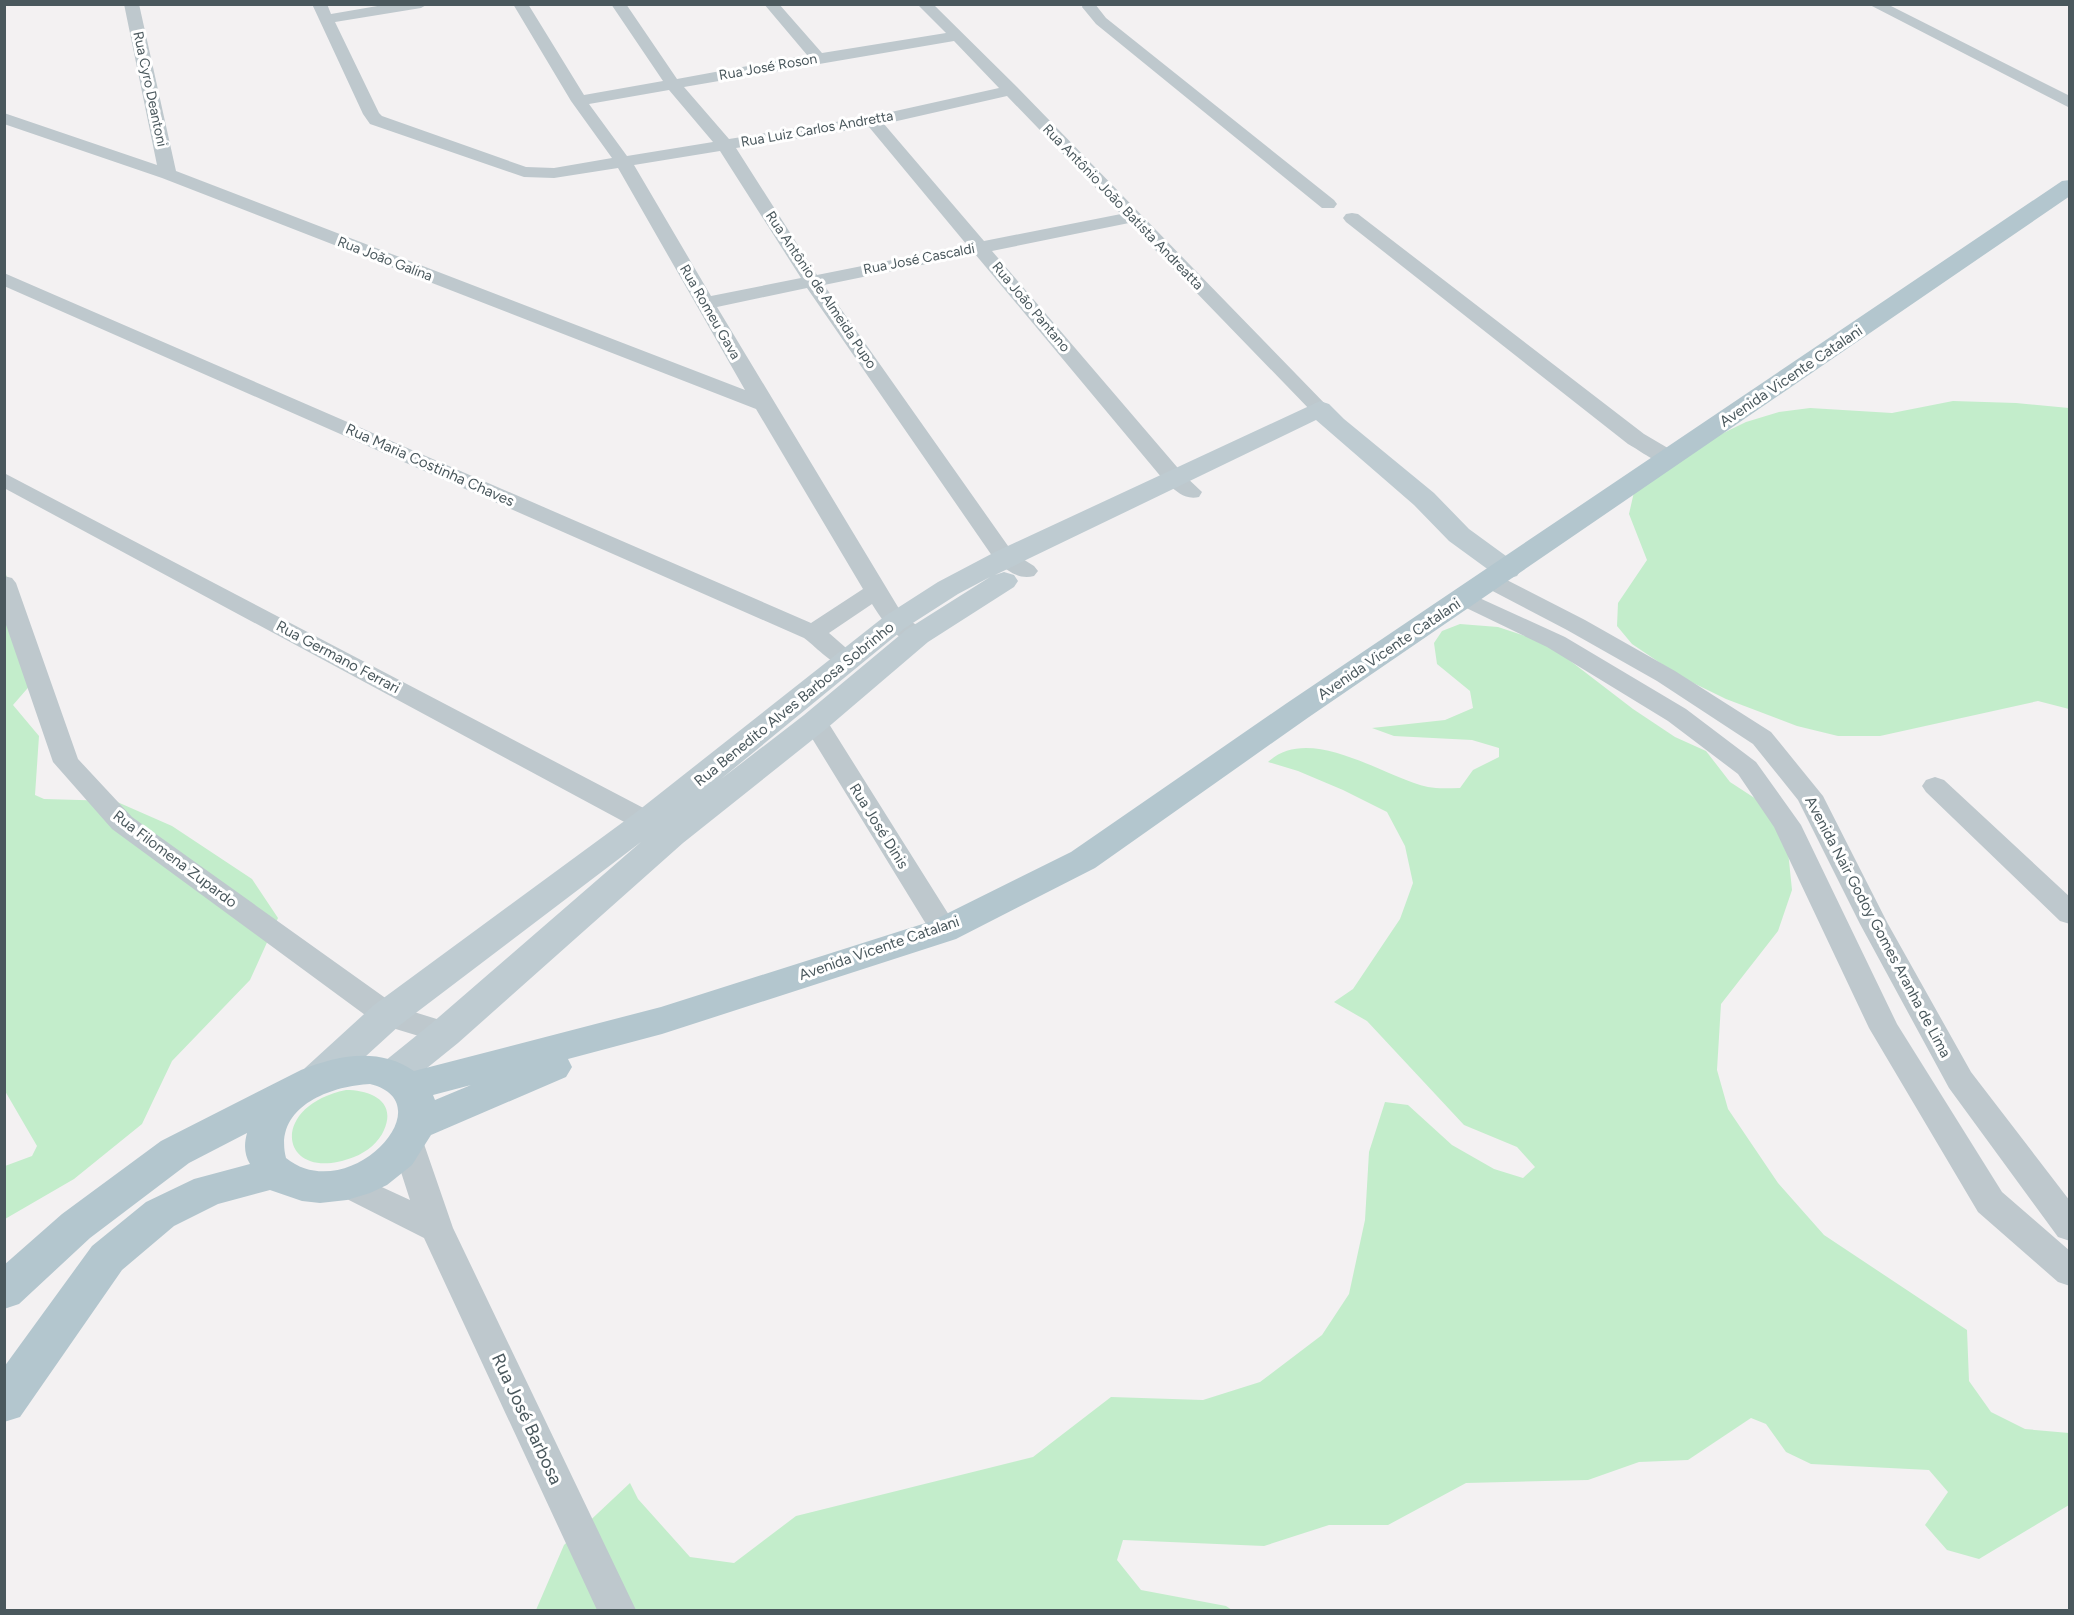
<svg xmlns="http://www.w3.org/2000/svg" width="2074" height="1615" viewBox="0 0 2074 1615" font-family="Figtree,sans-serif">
  <rect width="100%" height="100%" fill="#f3f1f2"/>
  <path fill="#c3edcb" d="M1953,401L2016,403L2069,408V709L2038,701L1880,736H1838L1797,726L1726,699L1681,677L1632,644L1617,626L1618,603L1647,560L1629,514L1634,492L1670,459L1746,422L1779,412L1810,408L1892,413Z
    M4,569L31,644L33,682L13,705L39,736L35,795L44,799L115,801L172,826L252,879L278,918L250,980L172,1061L142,1124L74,1179L5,1219V1166L32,1156L37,1146L5,1091Z
    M1460,624L1498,627L1547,643L1633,709L1675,737L1706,751L1730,782L1773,810L1788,851L1792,890L1778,931L1721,1004L1717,1070L1728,1109L1778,1183L1824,1235L1967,1330L1969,1381L1991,1412L2025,1429L2069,1433V1505L1979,1559L1947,1550L1925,1525L1948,1492L1929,1470L1811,1464L1786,1452L1766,1424L1751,1418L1688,1460L1639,1462L1588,1480L1466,1483L1388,1525H1329L1264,1546L1123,1540L1117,1560L1141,1590L1226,1606L1232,1610H536L564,1545L630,1483L638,1499L690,1557L734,1563L796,1516L1033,1457L1111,1397L1203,1400L1260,1382L1322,1335L1349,1294L1365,1220L1369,1152L1385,1102L1408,1105L1452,1145L1494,1169L1523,1178L1535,1167L1517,1147L1464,1125L1367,1021L1334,1002L1353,989L1400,919L1413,883L1405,846L1387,812L1343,790L1298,771L1268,762C1310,723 1383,777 1428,787C1438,789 1450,788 1460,788L1473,770L1499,757V748L1472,740L1394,736L1372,728L1445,720L1473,708L1470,691L1437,664L1434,643L1442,631Z
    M346,1090C370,1090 397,1101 384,1130C379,1142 367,1152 354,1157C281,1186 265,1107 346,1090Z"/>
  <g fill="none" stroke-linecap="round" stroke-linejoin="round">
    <path fill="#bec8cd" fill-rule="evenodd" d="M124,4H139L176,171L745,390L618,168L554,178L524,177L370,124L363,114L312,4H327L331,14L389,4H428L421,8L335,22L379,113L382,116L526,167L554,168L612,158L571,101L513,4H528L584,95L663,81L611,4H626L677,79L807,55L764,4H779L822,53L946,33L917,4H933L1017,87L1330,409L1327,413L1320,415L1313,413L1129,223L992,251L1183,474L1202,492L1199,497C1185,500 1178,492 1167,484L975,254L824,285L1013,553L1034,566L1038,571L1034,576C1019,580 1009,571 997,563L807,288L717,307L904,617L926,631L929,636L926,641C900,648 884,623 872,604L829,633L861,661L858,666C837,672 820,650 804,638L4,286V273L811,623L863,589L756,409L162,178L4,124V113L157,165ZM954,41L999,88L873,116L729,139L684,87ZM669,90L713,142L627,156L589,104ZM1007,96L1121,214L984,241L884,124ZM869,127L967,245L817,275L736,148ZM720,151L801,278L711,296L634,165Z
      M1083,4H1095L1106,18L1334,200L1337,204L1334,208H1322L1096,24L1082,7Z
      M1868,4H1887L2070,96V108Z
      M1352,213L1358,214L1644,434L1678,454L1681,459L1678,464C1660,468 1643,452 1628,444L1346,222L1343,218L1346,214Z
      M4,473L674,824L678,831L674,838L664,840L654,838L4,488Z
      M1491,574L1499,576L1585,620L1675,671L1771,732L1823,796L1888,924L1971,1072L2070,1201V1241L2058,1237L1949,1088L1860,924L1798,800L1753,744L1657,681L1567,630L1483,586L1479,581L1483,576Z
      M4,576L12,578L16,583L78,759L132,817L398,1007L456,1025L460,1033L456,1041L445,1044L376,1023L112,829L53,762L4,619Z
      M1464,591L1565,637L1686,709L1756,762L1801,825L1897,1024L2002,1192L2070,1251V1286L2058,1282L1978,1212L1869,1028L1774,827L1738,774L1668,721L1547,647L1456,603L1452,598L1456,593Z
      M815,714L824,716L954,923L958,930L954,937L944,940L934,937L802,722L806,716Z
      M1935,777L1944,780L2070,897V924L2060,921L1926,792L1922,786L1926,780Z
      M408,1131L419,1135L424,1144L453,1228L636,1610H597L424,1238L335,1193L331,1184L335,1175L347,1171L410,1200L392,1144L397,1135Z"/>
    <path fill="#becbd1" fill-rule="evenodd" d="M1320,401L1329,404L1344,419L1434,493L1469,529L1517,564L1521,570L1517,576L1507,579L1497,576L1449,541L1414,505L1316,420L995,575L1004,572L1014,575L1018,581L1014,587L928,642L826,729L683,843L458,1043L406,1085L393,1090L380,1085L374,1075L380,1065L432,1023L641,842L400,1025L331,1088L318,1093L305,1088L299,1078L305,1068L374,1005L634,814L885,616L938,582L995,552ZM990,577L906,630L804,715L721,779L905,628L958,594Z"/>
    <path fill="#b3c6ce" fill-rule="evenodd" d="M2070,180V196L1309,717L1095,868L956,939L662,1034L568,1059L572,1067L566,1077L431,1135L412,1165L387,1185L370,1193L347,1200L320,1203L302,1201L270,1190L218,1204L174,1226L122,1270L20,1417L4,1422V1367L92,1246L146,1202L194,1179L250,1164C244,1154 244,1144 247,1133L189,1163L90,1238L19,1304L4,1309V1265L62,1214L161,1141L301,1070C338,1055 379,1047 414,1071L661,1007L932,921L1071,852L1287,703L2062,181ZM370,1084C447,1103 348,1208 286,1158C273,1107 330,1086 370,1084ZM471,1085L435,1100L433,1095Z"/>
  </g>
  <g text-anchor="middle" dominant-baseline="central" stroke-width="6" stroke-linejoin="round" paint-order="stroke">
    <g font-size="14" fill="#4a585d" stroke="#fff">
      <text transform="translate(768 67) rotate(-10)">Rua José Roson</text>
      <text transform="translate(150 89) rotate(78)">Rua Cyro Deantoni</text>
      <text transform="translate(817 129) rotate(-10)">Rua Luiz Carlos Andretta</text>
      <text transform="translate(1123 207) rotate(46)">Rua Antônio João Batista Andreatta</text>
      <text transform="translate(385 259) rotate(21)">Rua João Galina</text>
      <text transform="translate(919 259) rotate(-11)">Rua José Cascaldi</text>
      <text transform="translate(821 290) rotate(56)">Rua Antônio de Almeida Pupo</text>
      <text transform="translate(1031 307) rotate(50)">Rua João Pantano</text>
      <text transform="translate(710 312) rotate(60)">Rua Romeu Gava</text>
    </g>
    <g font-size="15" fill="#4a585d" stroke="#fff">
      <text transform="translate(1791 376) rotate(-34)">Avenida Vicente Catalani</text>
      <text transform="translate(430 465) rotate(24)">Rua Maria Costinha Chaves</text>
      <text transform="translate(1389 649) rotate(-34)">Avenida Vicente Catalani</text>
      <text transform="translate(338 657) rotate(28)">Rua Germano Ferrari</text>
      <text transform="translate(794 704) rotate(-39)">Rua Benedito Alves Barbosa Sobrinho</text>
      <text transform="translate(879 826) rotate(58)">Rua José Dinis</text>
      <text transform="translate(175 859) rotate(37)">Rua Filomena Zupardo</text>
      <text transform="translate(1878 927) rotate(62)">Avenida Nair Godoy Gomes Aranha de Lima</text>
      <text transform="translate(879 948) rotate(-19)">Avenida Vicente Catalani</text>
    </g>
    <g font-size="18" fill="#4a585d" stroke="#fff">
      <text transform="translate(527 1419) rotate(65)">Rua José Barbosa</text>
    </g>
  </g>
  <rect width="2074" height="1615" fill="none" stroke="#4a585d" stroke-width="12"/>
</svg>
